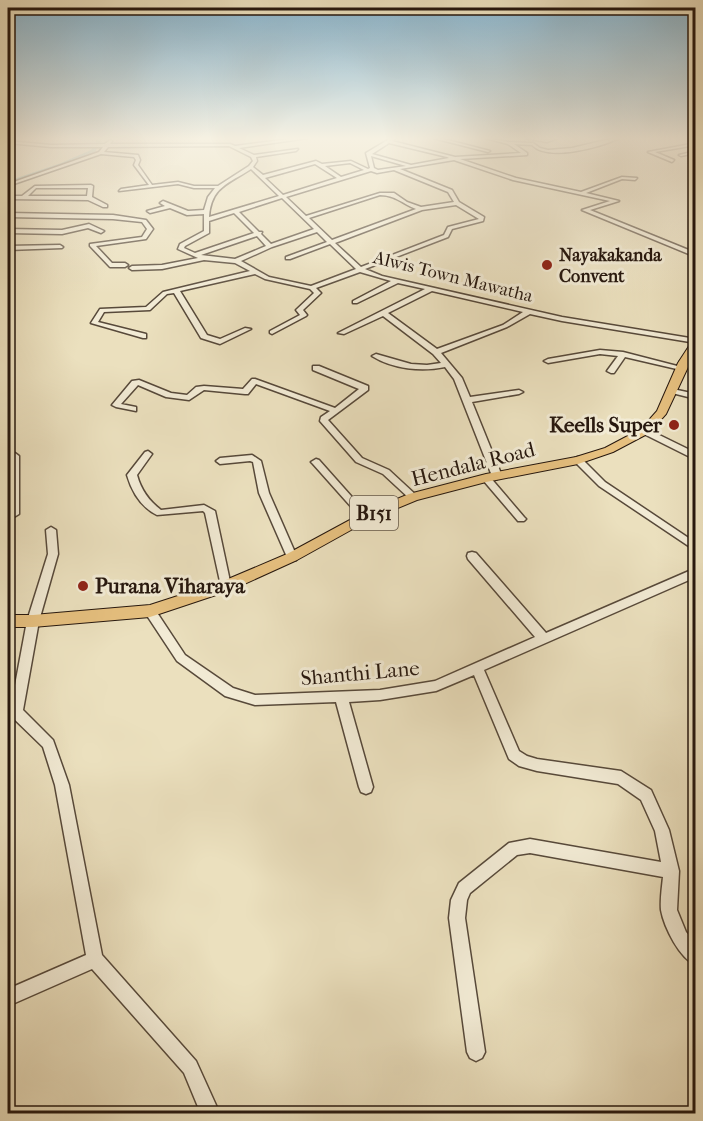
<svg xmlns="http://www.w3.org/2000/svg" width="703" height="1121" viewBox="0 0 703 1121" font-family="'IM FELL French Canon',serif">
  <rect width="100%" height="100%" fill="#ebe0be"/>
  <filter id="stains"><feTurbulence type="fractalNoise" baseFrequency=".00333" numOctaves="4"/><feColorMatrix values="0 0 0 0 .2 0 0 0 0 .09 0 0 0 0 .02 0 0 0 .5 -.17"/></filter>
  <radialGradient id="worn" r=".72"><stop offset=".6" stop-color="#630" stop-opacity="0"/><stop offset="1" stop-color="#630" stop-opacity=".3"/></radialGradient>
  <g fill="none" stroke-linecap="round" stroke-linejoin="round">
    <path fill="#98bdb5" fill-rule="evenodd" d="M98,138H102L95,152L65,165L8,183V181L61,163L91,150Z"/>
    <defs>
      <path id="minor" d="M297,138H308L239,148L254,155L298,149L296,151L256,157L257,161L253,167L263,175L316,161L322,164L351,161L368,169L370,168L366,153L391,138H396L392,141L455,157L521,153L508,144L485,138L509,142L533,143L540,148L548,150L572,148L614,138H620C601,147 548,162 532,145L514,144L527,153V155L460,159L516,178L581,192L622,177L637,178L635,180L622,179L586,193L619,201L590,210L696,253V257L582,210L610,201L513,180L454,160L400,169L452,190L459,202L484,217L483,221L452,229L448,237L365,269L382,276L562,317L696,339V343L562,321L530,314L507,327L441,353L462,378L470,397L519,390L523,392L519,394L472,402L502,476L497,479L492,476L454,379L445,367C421,372 393,369 372,356L376,354L411,364L427,365L441,363L433,354L383,316L344,334L338,333L425,289L398,283L357,303H353V301L391,281L360,272L316,288L321,293L303,310L307,315L306,316L272,334L270,333V331L300,315L296,310L314,293L310,289L265,279L255,274L180,291L207,335L220,339L245,328L251,329L220,344L201,338L174,293L167,294L150,310L104,312L98,322L146,334V338H143L91,323L100,309L146,307L163,292L250,271L235,263L204,260L162,269L132,270L129,268L132,266L162,265L198,258L178,249L180,244L204,231V214L187,215L170,208L150,213L147,211L165,206L160,203L163,201L188,211L204,210L208,197L215,188H194L178,184L119,191L121,189L149,185L134,165L136,160L134,157L101,154L8,186V184L99,152L103,147H51L8,143V141L51,145L105,144L110,140L112,141L110,144H230L235,146ZM389,143L447,157L449,158L411,165L372,154ZM229,146L251,157L253,161L249,166L218,186H194L178,182L152,185L138,165L140,160L138,155L104,152L108,147ZM371,156L406,166L378,170L374,168ZM350,163L364,170L341,177L325,166ZM315,164L337,178L283,195L265,178ZM251,169L279,196L209,217C211,187 228,184 251,169ZM394,170L448,192L454,202L421,207L407,202L394,193H380L306,216L286,197L371,171L377,173ZM380,195C395,195 403,204 416,209L332,240L309,218ZM282,198L314,229L271,244L261,234L262,232H259L239,212ZM456,205L479,219L448,227L444,235L361,267L335,243L422,210ZM234,213L254,233L195,253L184,248L185,246L209,233V221ZM317,232L327,242L286,257V259H290L330,244L356,269L311,286L269,277L241,261L272,247ZM257,236L266,246L235,259L201,255ZM432,291L523,312L503,325L437,349L388,313Z
        M433,138H440L490,151L488,152Z
        M525,138L547,140L558,138L547,142Z
        M696,143V145L655,152L674,160L672,162L648,152Z
        M696,151V153L681,156L679,155Z
        M91,185L93,186L92,197L107,205V207H103L88,200L8,199V196H22L35,186ZM36,188H88L87,196H28Z
        M8,213L113,215L146,220L153,229L146,239L96,246L112,263H125L128,265L125,267H110L90,246V244L142,237L147,229L142,222L113,219L8,217Z
        M89,224L104,231L101,233L88,228L62,234L8,233V229L62,230Z
        M60,245L63,247L62,248L8,250V246Z
        M600,350L623,352L685,368L681,370L625,357L614,373H611L607,371L618,356L600,354L548,363L544,361L548,359Z
        M680,361L696,364V369L680,365Z
        M313,366H319L368,386V390L328,420L362,458L389,470L416,495L418,497L416,499H410L383,474L356,462L320,421L321,417L330,411L256,384L248,394H245L204,390L189,400L166,397L138,385L121,404L136,407V411L116,407L112,405L132,381L139,380L171,393L187,395L196,387L204,386L243,389L252,379H255L335,408L359,389L313,370Z
        M668,388L696,394V399L668,392Z
        M645,428L696,453V460L642,433V429Z
        M148,451L152,454L137,475C141,490 149,501 161,510L204,505L215,511L231,586L230,589H222L221,586L205,513L203,511L157,515C141,507 132,492 127,475L145,452Z
        M8,453H15L19,456V514L14,517L9,514L10,459H8Z
        M252,455L261,461L269,493L297,557L296,560L292,561L287,557L259,493L253,462L250,461L220,464L216,461L220,458Z
        M578,457L581,458L605,482L696,543V551L599,486L575,462L574,460L575,458Z
        M316,459L319,460L368,515L370,517L368,519H362L313,464L311,462Z
        M486,475L489,476L524,517L526,519L524,521H518L483,480L481,478Z
        M51,527L56,530L58,554L39,621L23,710L53,740L69,785L102,955L196,1061L220,1114H201L184,1073L92,969L8,1006V989L86,955L55,785L43,747L11,716L10,712L27,621L48,554L46,530Z
        M472,552L476,553L546,633L696,568V577L484,670L519,751L527,756L537,759L621,771L651,790L669,830L679,871L677,910L686,932L696,944V965C680,959 664,927 661,910C660,900 662,887 663,877L530,853L517,855L470,893L467,900L465,918L485,1052L482,1058L476,1061L470,1058L467,1052L449,918L451,900L459,883L509,843L530,839L661,862L655,831L641,800L618,784L537,771L519,766L509,759L474,675L436,691L380,700L349,702L373,787L371,792L366,794L361,792L359,787L336,702L255,705L225,696L177,661L144,611L146,608H154L185,655L233,688L255,695L380,690L435,681L535,637L468,559L467,556L468,553Z"/>
      <path id="major" d="M696,339V350L666,414L649,433L613,452L578,464L486,482L417,500L369,520L297,560L231,590L150,617L33,627H8V615H33L150,605L221,582L287,554L361,514L409,494L486,474L576,457L605,448L641,429L657,411L678,363L693,340Z"/>
    </defs>
    <use href="#minor" stroke="#57493a" stroke-width="3"/>
    <use href="#major" stroke="#26170e" stroke-width="2"/>
    <use href="#minor" fill="#f2ebd5" fill-rule="evenodd"/>
    <use href="#major" fill="#e6c07f" fill-rule="evenodd"/>
  </g>
  <linearGradient id="sky" x2="0" y2="1"><stop stop-color="#88b8d4"/><stop offset="0.47" stop-color="#f6f1e2"/><stop offset="1" stop-color="#f6f1e2" stop-opacity="0"/></linearGradient>
  <rect width="703" height="295" fill="url(#sky)"/>
  <g fill="#8f2418" stroke="#f2ebd5" stroke-width="2">
    <circle cx="547" cy="265" r="6"/>
    <circle cx="674" cy="425" r="6"/>
    <circle cx="83" cy="586" r="6"/>
  </g>
  <g text-anchor="middle" dominant-baseline="central" stroke-width="6" stroke-linejoin="round" paint-order="stroke">
    <g font-size="18" font-weight="bold" fill="#26170e" stroke="#f2ebd5" text-anchor="start">
      <text x="559" y="255">Nayakakanda<tspan x="559" dy="21">Convent</tspan></text>
    </g>
    <g font-size="18" fill="#26170e" stroke="#f2ebd5">
      <text transform="translate(453 277) rotate(14)">Alwis Town Mawatha</text>
    </g>
    <rect fill="#f2ebd5" stroke="#63574a" stroke-width="1.5" x="350" y="496" width="48" height="34" rx="4.5"/>
    <g font-size="20" font-weight="bold" fill="#26170e">
      <text x="374" y="513">B151</text>
    </g>
    <g font-size="21" font-weight="bold" fill="#26170e" stroke="#f2ebd5" text-anchor="end">
      <text x="662" y="425">Keells Super</text>
      <text x="95" y="586" text-anchor="start">Purana Viharaya</text>
    </g>
    <g font-size="21" fill="#26170e" stroke="#f2ebd5">
      <text transform="translate(473 464) rotate(-14)">Hendala Road</text>
      <text transform="translate(360 673) rotate(-5)">Shanthi Lane</text>
    </g>
  </g>
  <rect width="703" height="1121" fill="none" stroke="#ebe0be" stroke-width="30"/>
  <rect x="9" y="9" width="685" height="1103" fill="none" stroke="#26170e" stroke-width="3"/>
  <rect x="15" y="15" width="673" height="1091" fill="none" stroke="#26170e" stroke-width="1.5"/>
  <rect width="100%" height="100%" filter="url(#stains)"/>
  <rect width="100%" height="100%" fill="url(#worn)"/>
</svg>
